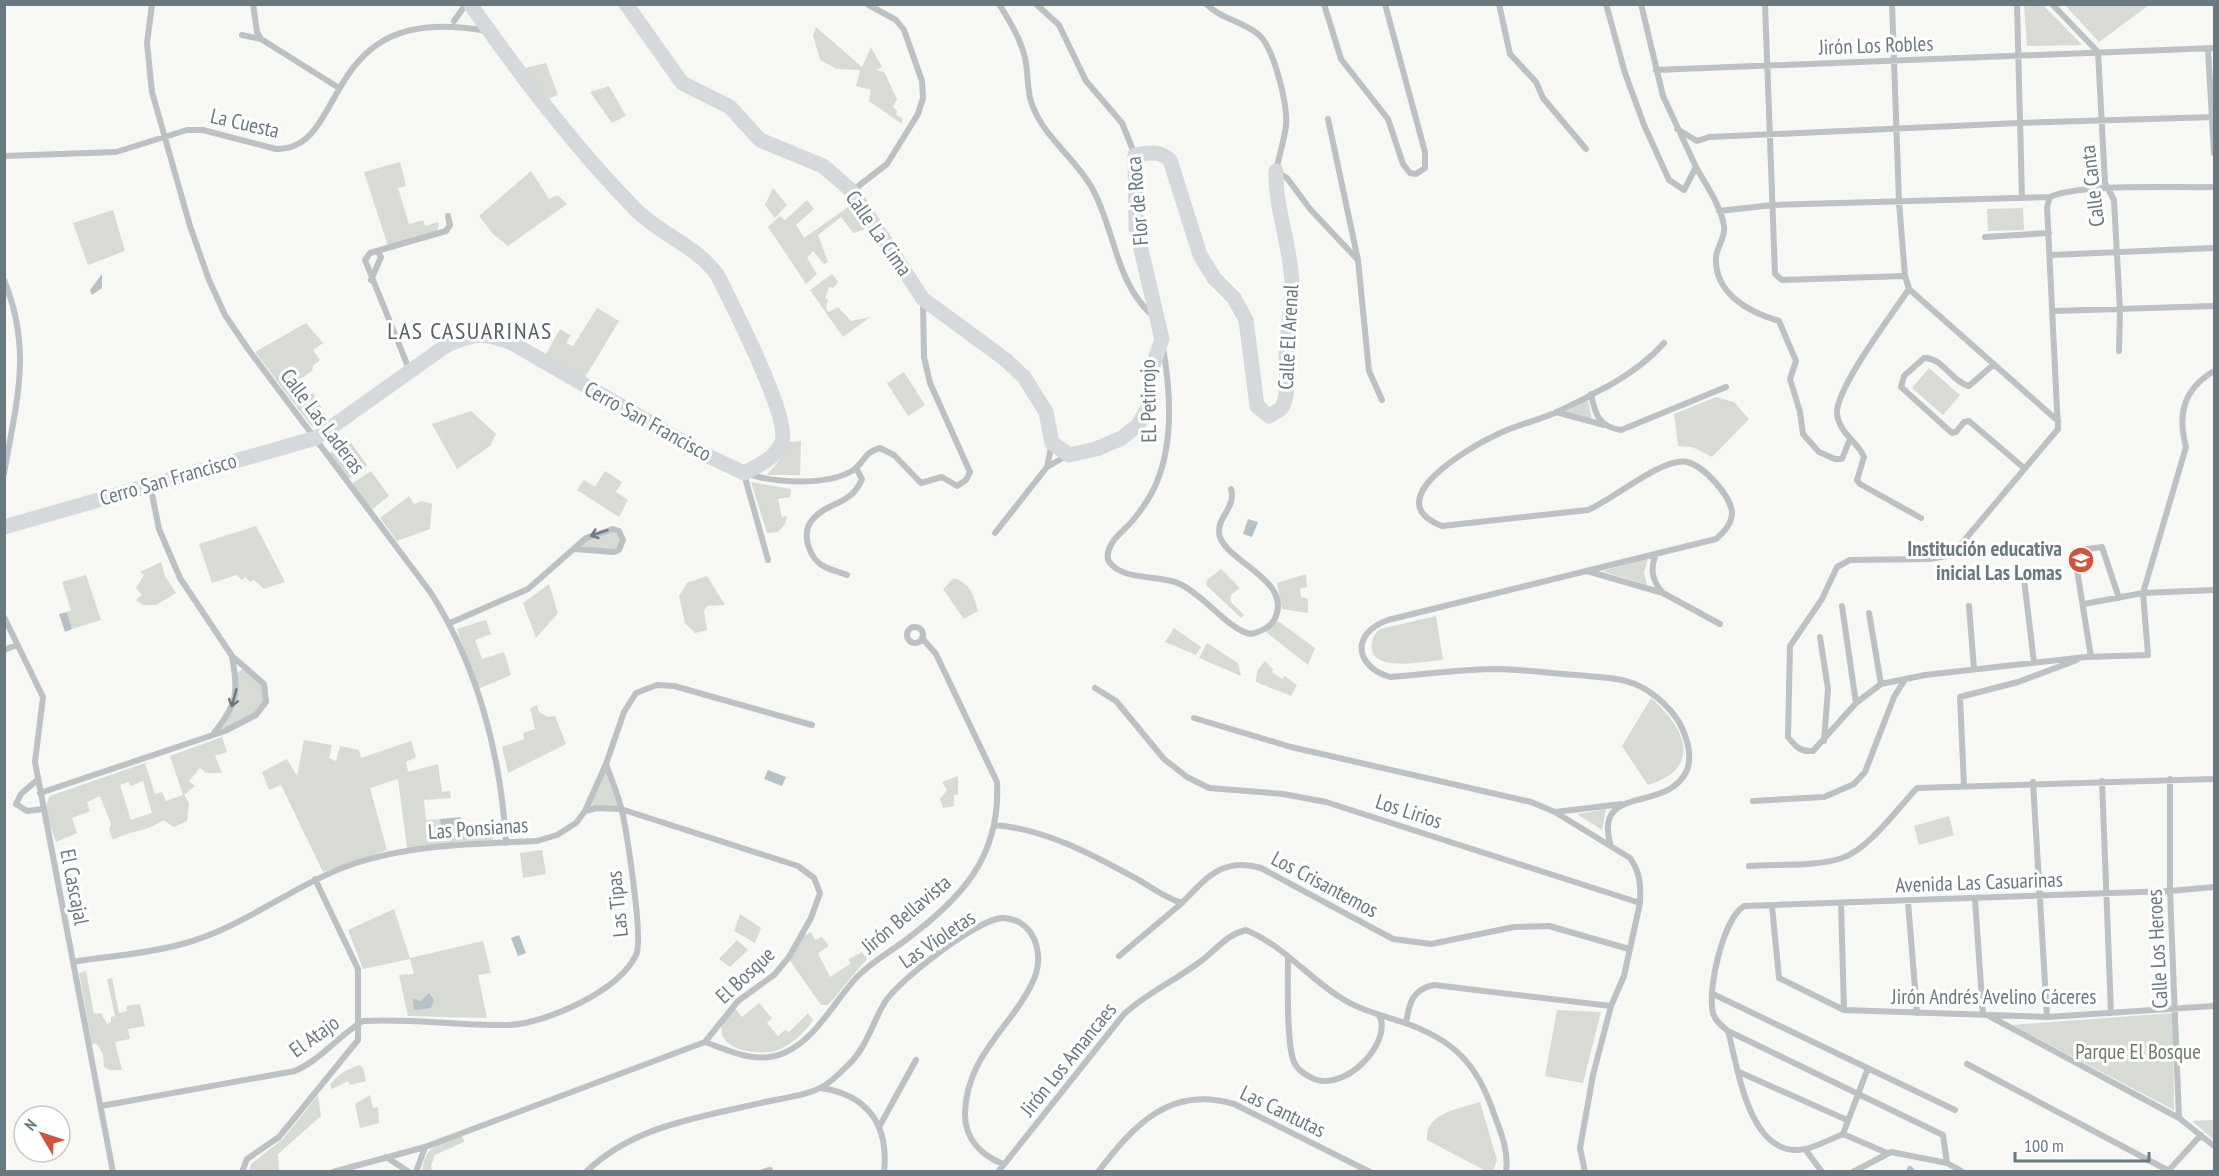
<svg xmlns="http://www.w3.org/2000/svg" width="2219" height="1176" viewBox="0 0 2219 1176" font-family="'PT Sans Narrow',sans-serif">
  <rect width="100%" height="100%" fill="#f7f7f4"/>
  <path fill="#d7dbd4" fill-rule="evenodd" d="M2024,5H2043L2082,45L2027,46Z
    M2065,5H2149L2099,42Z
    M816,27L862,67L871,47L882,67L876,70L884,72L897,99L893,107L897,111L896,115L902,118V124L869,101L871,90L856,86L860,70L837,69L820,60L813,35Z
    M546,63L558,95L548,99L525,68Z
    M609,86L626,116L612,123L590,92Z
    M400,162L406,186L398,188L409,224L423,220L425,226L438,222L439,226L436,231L388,246L364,172Z
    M531,171L549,199L558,195L567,204L508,246L493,234L479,216Z
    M773,188L787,205L775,218L765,205Z
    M807,200L814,209L796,225L804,238L851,205L866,229L853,233L841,217L818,235L828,262L824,264L813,251L807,258L817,274L806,284L768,227L780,216L785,220Z
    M2023,208L2024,230L1988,231L1987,209Z
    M113,210L125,251L88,265L73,223Z
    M832,274L838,282L833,288L829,287L825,298L828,300L826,307L828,312L838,307L851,321L870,317L843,337L810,290Z
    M597,308L619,321L584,379L545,356L560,329L571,335L566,343L573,346Z
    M306,323L323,343L313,350L320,360L313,366L312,371L293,384L305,399L313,393L327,417L312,427L255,352Z
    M1929,368L1960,395L1943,415L1912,388Z
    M904,372L925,405L908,416L887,383Z
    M1716,397L1734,402L1749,419L1712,457L1692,447L1678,446L1674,414Z
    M1588,400L1592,420L1565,412Z
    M471,411L496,434L490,446L457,469L432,424Z
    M349,440L367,465L347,480L328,454Z
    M801,441L800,475H767L778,462L788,442Z
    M371,471L389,496L370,511L350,485Z
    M605,471L622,482L616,492L628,500L619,517L577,490L584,480L595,487Z
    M751,482L791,489L790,497L778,499L782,517L787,516L785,524L778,532L767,533Z
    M409,496L414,504L422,501L432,504L430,529L397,541L380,518Z
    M256,526L285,582L264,589L254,580L250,582L245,577L242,580L236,575L212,583L199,544Z
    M608,529L622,536L619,550L574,549L586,538Z
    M1648,558L1644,573L1647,585L1602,571Z
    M161,562L165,576L176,593L156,605H143L136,600L142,595L136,588L144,575L140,572Z
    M1221,569L1240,588L1231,595L1230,601L1244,615L1241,618L1206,585L1207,580Z
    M1306,574L1307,587L1300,589L1301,597L1308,599V613L1282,609L1277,583Z
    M86,575L101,620L72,629L67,612L71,610L62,582Z
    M707,576L725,605L707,606L704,611L707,630L695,633L685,623L679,596L687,583Z
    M954,578C972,585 973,595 978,611L964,619L943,589Z
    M549,584L558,613L536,638L523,603Z
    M1436,616L1443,660C1426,661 1376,672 1372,650C1370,642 1374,634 1380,629Z
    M486,620L491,634L475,640L482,659L504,652L511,675L478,689L457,629Z
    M1278,621L1315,648L1308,665L1266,632Z
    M1174,628L1201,647L1196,655L1165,642Z
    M1207,643L1238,663L1241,676L1199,658Z
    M1265,661L1273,669L1272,672L1282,679L1285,676L1297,685L1291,696L1256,682L1257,671Z
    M242,669L257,677L267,696L256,715L213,733L234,703L236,674Z
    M1651,698C1685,727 1704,768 1648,785L1622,746Z
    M537,705L539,712L548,717L555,716L566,744L508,773L502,747L524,739L523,733L535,729L530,708Z
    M222,737L227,752L215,756L222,773H206L200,768L189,781L195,786L184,795L189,803L187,821L174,827L163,820C147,832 131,830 113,840L109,830L111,824L100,796L87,802L90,811L72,818L77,833L56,842C52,829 41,809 50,796L145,763L155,794L162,792L166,801L183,795L170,756ZM143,781L152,813L131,820L120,785L128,782L131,786Z
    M304,740L332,745L329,758L336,761L340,746L359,750L361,758L411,741L416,757L406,762L408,772L438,764L442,792L450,791L451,798L424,800L426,820L440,819L441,827L492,825L493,840L407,848L398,779L370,788L387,850L323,872L281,785L269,790L262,772L287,759L297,776Z
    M606,764L621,809L585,811Z
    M958,776V794L954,795V806L943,808L940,799L947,790L942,782Z
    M1606,809L1602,830L1577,814Z
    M1949,816L1954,835L1919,845L1914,826Z
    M542,850L546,874L523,878L520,853Z
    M394,909L410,958L483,941L491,973L478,975L487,1018L408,1016L399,975L414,974L410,959L363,969L348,930Z
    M740,914L761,928L755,943L734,931Z
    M811,932L815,940L822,937L829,946L818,953L830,977L850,964L849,959L862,952L867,959L828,1005H821L790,961L804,936Z
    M737,940L748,950L730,967L719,959Z
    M86,971L94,1014L101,1013L107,1024L111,1022V1017L115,1016L107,979L112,978L119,1013L127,1011L126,1006L140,1004L145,1026L128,1029L130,1039L115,1042L122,1070H110L104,1067L103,1054L96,1043L92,1045L79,973Z
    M759,1003L772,1018L767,1023L778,1036L785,1030L789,1032L808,1013L813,1020C805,1033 792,1044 778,1050C760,1057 712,1050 723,1022C725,1018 731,1012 735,1008L742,1017Z
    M1557,1010L1601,1012L1583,1083L1545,1076Z
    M2173,1013L2174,1110L2012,1025Z
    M360,1065L363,1068L366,1081L350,1085L348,1081L332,1089L330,1085C339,1073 346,1070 360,1065Z
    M318,1095L321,1116L278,1154L279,1171H249L251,1164L283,1139Z
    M370,1095L373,1108L378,1107L379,1123L360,1128L355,1104Z
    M1480,1102L1497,1160L1493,1171H1486L1427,1140C1424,1113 1462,1108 1480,1102Z
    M2214,1120V1140L2192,1121Z
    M462,1136L464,1142L435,1155L431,1166L432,1171L422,1172C425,1144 439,1144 462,1136Z"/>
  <path fill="#b5c1c4" d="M102,274V288L92,295L90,290Z
    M1248,519L1258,522L1252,537L1243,534Z
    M67,612L72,629L65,632L59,614Z
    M768,770L786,777L782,786L764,779Z
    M461,817V825L441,827L440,819Z
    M519,935L526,953L518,956L511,938Z
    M429,993L434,1000L431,1008L414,1010L413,999L421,1001Z"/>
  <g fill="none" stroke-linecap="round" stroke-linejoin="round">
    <path stroke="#bcc1c4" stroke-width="6" d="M152,4L147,43L152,92L190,226L209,280L225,315L248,349L431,593C478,667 501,756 506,843
      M999,4C1009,20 1021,39 1025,58C1029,74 1026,92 1033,107C1045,138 1076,159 1092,188C1115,229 1115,282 1152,315
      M1036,4L1059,25L1086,81L1122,123L1135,155
      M1206,4C1221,19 1242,21 1258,34C1274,47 1288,105 1286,126C1284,141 1279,156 1276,171L1287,178L1310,209L1358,260L1328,119
      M1324,4L1341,59L1388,119L1403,164L1410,173L1416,174L1425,168V152L1385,4
      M1499,4L1510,54L1536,82L1543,98L1586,149
      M1606,4L1625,73L1644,125L1669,180L1684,190L1696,167L1663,96L1641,4
      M1765,4L1775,274L1782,280L1905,276
      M1892,4L1899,202L1905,276L1909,289L2058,421
      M2017,4L2022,198
      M2052,4L2098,52
      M454,21L466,4
      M242,35L261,39L257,32L253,4
      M261,39L336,86
      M2208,49L2214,153
      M2098,52L2105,183L2114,200L2120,310L2119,351
      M1656,70L2214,48
      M1677,129L1697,141L1709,137L2019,123L2214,117
      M4,156L116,152L187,130H203L276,149C352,150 315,0 486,31
      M1696,167C1706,185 1721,206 1724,226C1726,236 1717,247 1716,257C1714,293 1748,312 1779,321L1796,361L1790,379L1800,412L1803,434L1819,452L1835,459H1842L1850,439
      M852,191L887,164L918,114L923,98L922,81L904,30L896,20L867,4
      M2050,197L2047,207L2058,429L1952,555L1930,559L1850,560L1837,567L1822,599L1790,646L1788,737C1796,747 1800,752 1813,751L1856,703L1881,684L1925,675L2086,657L2148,655L2143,593L2186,447C2177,413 2184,389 2214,371
      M1719,211L1773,205L2050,197C2082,183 2175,188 2214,187
      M1985,237L2049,233
      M2050,255L2214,248
      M1358,260L1369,371L1382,400
      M4,280C33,351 16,402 4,474
      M371,280L381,257L378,252
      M1909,289C1893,313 1835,389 1837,414C1839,433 1858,442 1864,457L1857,480L1860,484L1921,518
      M2054,311L2214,306
      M1163,348C1171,393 1174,442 1156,484C1151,496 1142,509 1134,519C1124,532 1105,542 1108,560C1121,582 1159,574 1180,584C1204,595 1230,631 1251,634C1262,631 1272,627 1276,616C1290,580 1228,562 1220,537C1214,519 1237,508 1231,489
      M1993,365L1969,386C1952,382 1942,357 1924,358L1904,376L1901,387L1952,433L1956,432L1964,422L1969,421L2024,468
      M409,369L365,260L370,253L446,231L450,225L448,216
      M1591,394C1595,414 1599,427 1621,430L1726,387
      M1556,412L1604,425
      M1047,467L1068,455
      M744,474L768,560
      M747,474C777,483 825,486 852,471C865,463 862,453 880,448L894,455L921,483L942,477L957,486L966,480L970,472L930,383L924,357L923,301
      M995,533L1047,467L1052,443
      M1656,554C1650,569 1652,580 1662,592
      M1587,571L1663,593L1720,624
      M847,575C839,572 831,570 825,567C809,559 800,533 813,519C828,501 851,506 862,479L856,468
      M2024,579L2034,663
      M2084,604L2143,593L2214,590
      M1842,606L1856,703
      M1969,606L1974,669
      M1869,613L1881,684
      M4,617L43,697L35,762L113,1172
      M450,623L528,589L586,538L613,529L619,531L623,540L619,550L614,552L574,549
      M907 635a8 8 0 1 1 16 0a8 8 0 1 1-16 0Z
      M1820,637L1828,689L1824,741
      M4,650L17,645
      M2091,657L2074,551L2102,547L2119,598
      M1095,688L1116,701L1164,759L1187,777L1209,788L1283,794L1326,802L1640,903L1624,976L1611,1006L1593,1075L1580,1148L1585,1172
      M1194,718L1291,747L1531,802L1555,812L1630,858C1640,872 1641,885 1640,903
      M214,733C237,704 239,693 232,657
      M2170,779V891L2179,1118
      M37,780L21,794L16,804L27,811L43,809
      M2102,781L2111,1013
      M2033,782L2047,1017
      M1964,785L1960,697L2018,682L2077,660
      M40,793L225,731L256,715L266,702L264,684L232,656L180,578L159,529L150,484
      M1753,801L1824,797L1854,784L1865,772L1894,697L1904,681
      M1555,812L1622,804
      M994,825C1046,829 1093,855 1137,879C1153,888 1165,898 1182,903C1207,877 1223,857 1261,868L1393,939L1431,944L1514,927L1549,926L1629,949
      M1610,843C1594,783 1668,814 1687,770C1692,757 1688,742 1683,730C1675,711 1654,692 1635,684C1617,677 1596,677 1576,675C1551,673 1525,670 1499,669C1463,669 1426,674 1390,677C1354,666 1351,633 1388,620L1716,539C1724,532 1732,524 1732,512C1730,495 1704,466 1687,462C1662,457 1613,500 1588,510L1442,526C1377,501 1468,448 1496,435C1515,425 1537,421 1557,412C1575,404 1593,394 1610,385C1631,373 1649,360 1664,343
      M1749,866C1778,864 1814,867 1842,858C1868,850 1898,808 1917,788L2214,779
      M1975,899L1983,1015
      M1908,902L1917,1013
      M1841,903L1844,1010
      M1772,906L1779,978L1844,1010L2047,1017L2214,1006
      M1119,956L1182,903
      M1288,957C1288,979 1286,1043 1294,1062C1297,1069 1304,1074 1310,1077C1343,1096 1394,1042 1379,1015
      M73,962C109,956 147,954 182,944C244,928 295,883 356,863C414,844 476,844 537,841L557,835L576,823L585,811L606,764L624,712L636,693L657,685L674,686L812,725
      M1713,994L1955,1110
      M1989,1016L2179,1118L2214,1146
      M1406,1023C1409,1004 1412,989 1434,985L1611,1006
      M1728,1031C1738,1067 1748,1153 1799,1150C1814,1149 1830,1139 1843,1134L1887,1153
      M705,1042C730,1051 757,1065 784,1053C817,1039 835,999 859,975C872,962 888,953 903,942C960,900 1001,858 997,782L936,654L922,638
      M1967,1064L2171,1172
      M1739,1072L1847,1120
      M821,1088C868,1095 889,1125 884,1172
      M101,1106L295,1071C322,1059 339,1035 363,1021C412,1018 460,1026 509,1025C547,1023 619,991 636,955C644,940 626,827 621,807C617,792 611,778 606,764
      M879,1127L916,1060
      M1843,1134L1868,1068
      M1805,1149L1822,1172
      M386,1157L409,1172
      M1910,1169L1913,1172
      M2169,1170L2201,1135
      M242,1172L247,1159L279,1137L358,1040V969L315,879
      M333,1172L425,1147L705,1042L738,1001L774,975L789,957L811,918L820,893L814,878L798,866L621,809L597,808L585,811
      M416,1172L425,1147
      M586,1172C634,1125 702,1117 765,1102C782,1098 806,1096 822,1087C830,1083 839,1074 846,1067C866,1050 872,1023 885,1002C899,980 976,920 1002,918C1006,918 1015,920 1019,922C1039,934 1042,960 1034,979C1013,1027 966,1054 965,1114C965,1139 981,1155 1003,1164
      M763,1172L770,1170
      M998,1172L1124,1014C1147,993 1176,980 1201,961C1217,949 1226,935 1246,930C1282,945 1306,975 1338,996C1357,1009 1380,1015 1402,1022C1453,1039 1477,1063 1494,1114C1501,1132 1509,1152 1506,1172
      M1098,1172C1134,1125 1170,1085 1234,1104L1370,1172
      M1853,1172L1891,1152L1947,1163
      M1963,1172L1947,1163L1943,1135L1728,1031C1722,1026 1715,1021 1713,1013C1707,990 1723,919 1744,906L2170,891L2214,887"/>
    <path stroke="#d5d9dc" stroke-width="15" d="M626,4L682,83L730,107L760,140L823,166L852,191L923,299L1006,360L1024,377L1046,412L1052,443L1069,455L1096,449L1122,438L1138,425L1148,408L1150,374L1162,339L1136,228L1135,155C1149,153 1159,150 1170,160L1200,255L1214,278L1234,298L1246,320L1257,406L1269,416L1281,409C1290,395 1286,375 1286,359C1286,330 1295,301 1291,272C1288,238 1275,205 1276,171
      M4,527L316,438L447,345C475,333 483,332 512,343L706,455L744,473C758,466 776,458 782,442C790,416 732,305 718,276C697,246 663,236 637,211C575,148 521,76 470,4"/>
  </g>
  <defs><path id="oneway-shaft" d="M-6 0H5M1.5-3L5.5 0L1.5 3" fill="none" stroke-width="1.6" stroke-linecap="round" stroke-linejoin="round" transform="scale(1.5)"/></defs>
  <g stroke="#697982">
    <use href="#oneway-shaft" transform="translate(599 533) rotate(161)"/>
    <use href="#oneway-shaft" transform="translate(234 698) rotate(105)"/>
  </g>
  <defs>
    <symbol id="school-disc" viewBox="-11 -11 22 22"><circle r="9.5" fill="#d1533a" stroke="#fff"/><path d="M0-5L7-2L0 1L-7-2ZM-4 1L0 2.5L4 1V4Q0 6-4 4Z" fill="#fff"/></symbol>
  </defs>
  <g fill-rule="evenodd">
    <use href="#school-disc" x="2066" y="545" width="30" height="30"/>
  </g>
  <g text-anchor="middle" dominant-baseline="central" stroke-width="6" stroke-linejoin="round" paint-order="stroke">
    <g font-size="21" fill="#697982" stroke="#fff">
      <text transform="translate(1876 45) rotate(-2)">Jirón Los Robles</text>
      <text transform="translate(245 123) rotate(13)">La Cuesta</text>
      <text transform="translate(2092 186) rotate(-97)">Calle Canta</text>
      <text transform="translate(1137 201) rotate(-95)">Flor de Roca</text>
      <text transform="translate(879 233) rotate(55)">Calle La Cima</text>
      <text transform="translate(1288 337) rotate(-87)">Calle El Arenal</text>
      <text transform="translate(1148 401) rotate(-91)">EL Petirrojo</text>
      <text transform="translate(323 421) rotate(53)">Calle Las Laderas</text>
      <text transform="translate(648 421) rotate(29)">Cerro San Francisco</text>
      <text transform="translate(168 479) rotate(-16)">Cerro San Francisco</text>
      <text transform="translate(1409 811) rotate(18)">Los Lirios</text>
      <text transform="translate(478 828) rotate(-4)">Las Ponsianas</text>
      <text transform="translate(1979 882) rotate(-2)">Avenida Las Casuarinas</text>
      <text transform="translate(1325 884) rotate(28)">Los Crisantemos</text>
      <text transform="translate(75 887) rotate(79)">El Cascajal</text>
      <text transform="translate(617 904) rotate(-96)">Las Tipas</text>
      <text transform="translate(906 914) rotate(-40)">Jirón Bellavista</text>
      <text transform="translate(937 939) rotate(-34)">Las Violetas</text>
      <text transform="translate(2157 949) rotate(-93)">Calle Los Heroes</text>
      <text transform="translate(745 975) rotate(-43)">El Bosque</text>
      <text x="1994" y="996">Jirón Andrés Avelino Cáceres</text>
      <text transform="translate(314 1036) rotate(-36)">El Atajo</text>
      <text transform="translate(1068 1059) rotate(-51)">Jirón Los Amancaes</text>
      <text transform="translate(1283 1111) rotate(26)">Las Cantutas</text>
    </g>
    <g font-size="21" font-weight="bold" fill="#697982" stroke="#fff" text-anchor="end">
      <text x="2062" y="548">Institución educativa<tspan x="2062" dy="24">inicial Las Lomas</tspan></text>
    </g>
    <g font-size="21" fill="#6c7a67" stroke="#fff">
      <text x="2138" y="1051">Parque El Bosque</text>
    </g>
    <g font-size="24" letter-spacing="1.5" fill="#566168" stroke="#fff">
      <text x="470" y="330">LAS CASUARINAS</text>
    </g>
  </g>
  <rect width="2219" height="1176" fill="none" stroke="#697982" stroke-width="12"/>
  <g transform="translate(42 1134) rotate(309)"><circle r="28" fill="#ffffff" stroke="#c3c9cd" stroke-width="1.5"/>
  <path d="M0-4.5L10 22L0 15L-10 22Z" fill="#d1533a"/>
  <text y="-9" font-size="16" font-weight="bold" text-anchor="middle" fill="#697982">N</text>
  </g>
  <path d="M2015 1152v9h134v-9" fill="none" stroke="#697982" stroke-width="3"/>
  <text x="2024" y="1152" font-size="18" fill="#697982" stroke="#ffffff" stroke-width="4.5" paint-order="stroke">100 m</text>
</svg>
